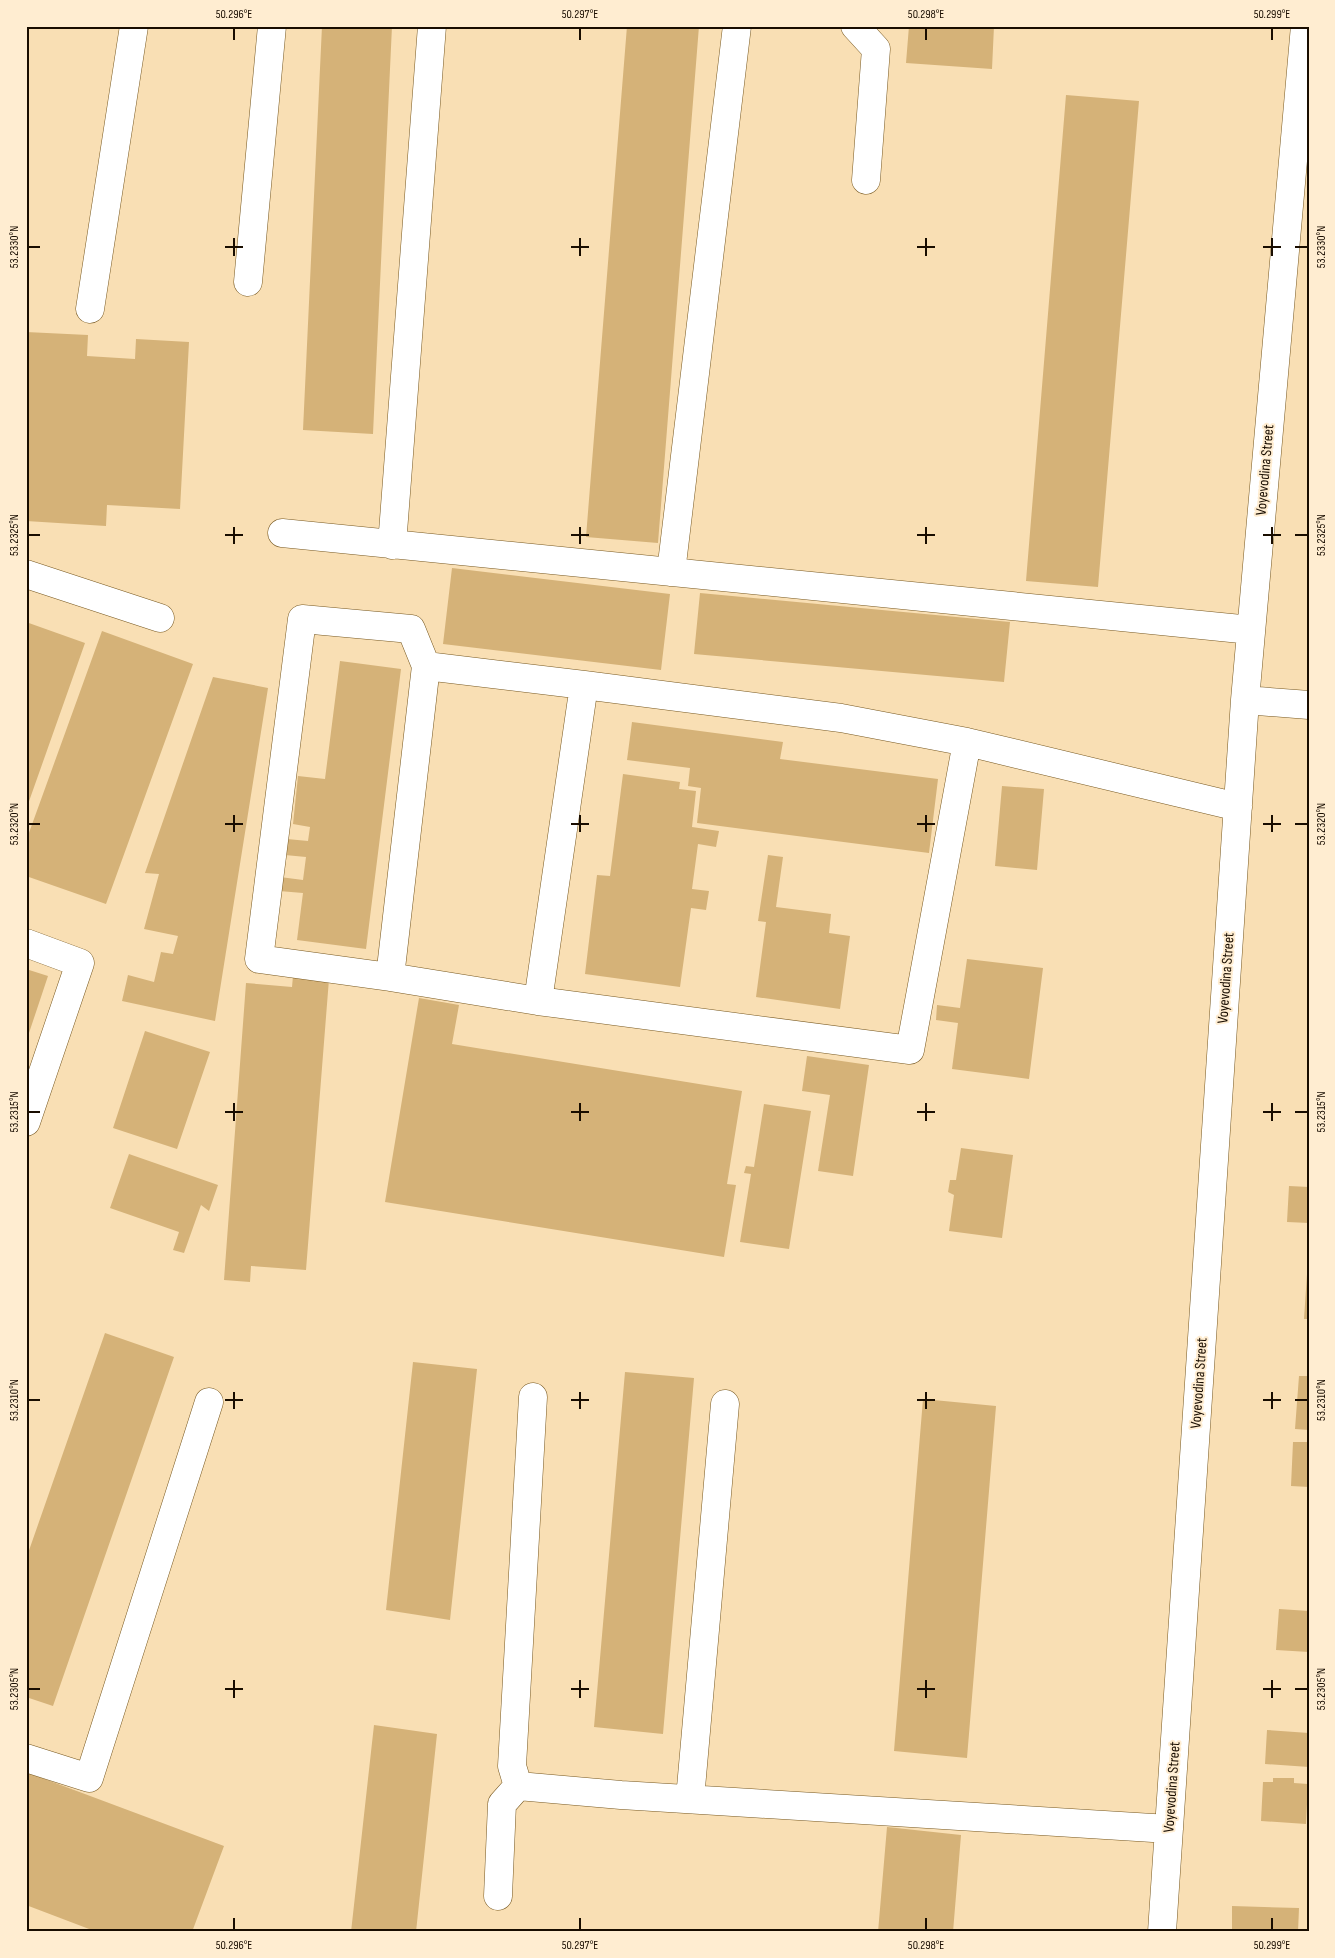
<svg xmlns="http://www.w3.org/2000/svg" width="1335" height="1958" viewBox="0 0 1335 1958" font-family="'Sofia Sans Condensed',sans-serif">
  <rect width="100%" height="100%" fill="#f9dfb4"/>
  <path fill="#d5b278" d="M322,26H392L373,434L303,430Z
    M627,26H699L658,543L586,537Z
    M909,26H994L992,69L906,63Z
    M1066,95L1139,101L1098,587L1026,581Z
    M26,332L88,335L87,356L135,359L136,339L189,342L180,509L107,505L106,526L26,521Z
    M452,568L670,594L661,670L443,644Z
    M700,593L1010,622L1004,682L694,654Z
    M26,622L85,643L27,807H26Z
    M102,631L193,664L106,904L26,876V841Z
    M340,661L401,669L366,949L297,940L303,893L279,891L280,877L303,880L306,857L285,855L287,839L308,841L310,827L293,824L298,776L325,779Z
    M213,677L268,688L215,1021L122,1001L128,975L154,982L161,952L173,954L178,936L144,929L159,874L145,873Z
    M632,722L783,742L780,759L938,779L929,853L697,823L701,788L688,786L690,768L627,760Z
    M623,774L680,782L679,789L696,791L692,827L719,831L716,847L698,844L692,889L709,891L706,910L691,908L680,987L585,974L597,875L610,876Z
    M1002,786L1044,789L1037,870L995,866Z
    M768,855L783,857L776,907L831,914L829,933L850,936L840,1009L756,997L766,922L758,921Z
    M967,959L1043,968L1029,1079L952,1069L958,1023L936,1020L937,1005L960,1008Z
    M26,969L48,976L27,1039H26Z
    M293,976L329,979L306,1270L251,1266L250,1282L224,1280L246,983L292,987Z
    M419,998L459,1005L452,1044L742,1091L727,1184L736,1185L724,1257L385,1202Z
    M145,1031L210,1052L177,1149L113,1128Z
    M807,1056L869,1065L853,1176L818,1171L830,1095L802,1091Z
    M764,1104L811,1111L789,1249L740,1242L751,1174L744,1173L746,1166L754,1167Z
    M961,1148L1013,1155L1002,1238L949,1231L954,1195L948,1192L950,1180H956Z
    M129,1154L218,1185L209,1211L201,1205L184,1253L173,1250L179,1232L110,1208Z
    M1289,1186L1309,1187V1223L1287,1222Z
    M1307,1274H1309V1319H1304Z
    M105,1333L174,1357L53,1706L26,1697V1559Z
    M413,1362L477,1369L450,1620L386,1610Z
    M625,1372L694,1378L663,1734L594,1727Z
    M1299,1376H1309V1430L1295,1429Z
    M923,1399L996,1406L967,1758L894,1751Z
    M1293,1442H1309V1487L1291,1486Z
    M1279,1609L1309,1611V1652L1276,1650Z
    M374,1725L437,1734L416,1932H351Z
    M1267,1730L1309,1733V1767L1265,1764Z
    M26,1772L224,1846L192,1932H97L26,1905Z
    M1273,1778H1294V1783L1308,1784L1306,1824L1261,1821L1263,1782H1273Z
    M887,1827L961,1835L953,1932H878Z
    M1232,1906L1299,1908L1298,1932H1232Z"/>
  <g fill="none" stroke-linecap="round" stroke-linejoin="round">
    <defs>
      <path id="minor" d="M855,26L876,49L866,180
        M248,282L272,26
        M90,309L134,26
        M282,533L1251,630
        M392,545L432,26
        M671,572L737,26
        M26,574L160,618
        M1245,700L1309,705
        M967,742L910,1050L538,1001L584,685L841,718L967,742L1238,807
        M26,943L80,963L26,1122
        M390,977L259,959L302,619L411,629L426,666
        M538,1001L390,977L426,666L584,685
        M26,1758L89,1778L209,1402
        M518,1786L512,1766L533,1397
        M690,1799L725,1404
        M498,1896L502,1804L518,1786L621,1795L1169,1829
        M1162,1932L1245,700L1305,26"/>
    </defs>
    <use href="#minor" stroke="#785921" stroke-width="29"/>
    <use href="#minor" stroke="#fff" stroke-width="28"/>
  </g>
  <path fill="none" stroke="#190d00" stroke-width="2" d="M234,28V40M580,28V40M926,28V40M1272,28V40M234,238V256M580,238V256M926,238V256M1272,238V256M28,247H40M225,247H243M571,247H589M917,247H935M1263,247H1281M1295,247H1308M234,527V544M580,527V544M926,527V544M1272,527V544M28,535H40M225,535H243M571,535H589M917,535H935M1263,535H1281M1295,535H1308M234,815V832M580,815V832M926,815V832M1272,815V832M28,824H40M225,824H243M571,824H589M917,824H935M1263,824H1281M1295,824H1308M234,1103V1121M580,1103V1121M926,1103V1121M1272,1103V1121M28,1112H40M225,1112H243M571,1112H589M917,1112H935M1263,1112H1281M1295,1112H1308M234,1392V1409M580,1392V1409M926,1392V1409M1272,1392V1409M28,1400H40M225,1400H243M571,1400H589M917,1400H935M1263,1400H1281M1295,1400H1308M234,1680V1698M580,1680V1698M926,1680V1698M1272,1680V1698M28,1689H40M225,1689H243M571,1689H589M917,1689H935M1263,1689H1281M1295,1689H1308M234,1918V1930M580,1918V1930M926,1918V1930M1272,1918V1930"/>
  <g text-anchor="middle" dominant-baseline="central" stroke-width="4" stroke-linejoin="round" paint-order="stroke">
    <g font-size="15" fill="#190d00" stroke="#ffedd1">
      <text transform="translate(1265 470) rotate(-85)">Voyevodina Street</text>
      <text transform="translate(1226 978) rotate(-86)">Voyevodina Street</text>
      <text transform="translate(1199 1383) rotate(-86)">Voyevodina Street</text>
      <text transform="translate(1172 1787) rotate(-86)">Voyevodina Street</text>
    </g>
  </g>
  <rect width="1335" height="1958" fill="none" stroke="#ffedd1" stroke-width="55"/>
  <rect x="28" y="28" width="1280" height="1902" fill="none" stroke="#190d00" stroke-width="2"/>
  <g font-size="12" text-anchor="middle" fill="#190d00">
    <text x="234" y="18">50.296°E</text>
    <text x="580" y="18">50.297°E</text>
    <text x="926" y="18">50.298°E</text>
    <text x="1272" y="18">50.299°E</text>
    <text transform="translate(14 247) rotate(-90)" y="4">53.2330°N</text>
    <text transform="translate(1321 247) rotate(-90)" y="4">53.2330°N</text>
    <text transform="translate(14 535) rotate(-90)" y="4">53.2325°N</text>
    <text transform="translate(1321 535) rotate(-90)" y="4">53.2325°N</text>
    <text transform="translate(14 824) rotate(-90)" y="4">53.2320°N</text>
    <text transform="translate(1321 824) rotate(-90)" y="4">53.2320°N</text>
    <text transform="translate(14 1112) rotate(-90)" y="4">53.2315°N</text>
    <text transform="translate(1321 1112) rotate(-90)" y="4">53.2315°N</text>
    <text transform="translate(14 1400) rotate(-90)" y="4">53.2310°N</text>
    <text transform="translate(1321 1400) rotate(-90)" y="4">53.2310°N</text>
    <text transform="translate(14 1689) rotate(-90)" y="4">53.2305°N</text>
    <text transform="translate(1321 1689) rotate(-90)" y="4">53.2305°N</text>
    <text x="234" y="1949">50.296°E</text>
    <text x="580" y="1949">50.297°E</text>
    <text x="926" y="1949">50.298°E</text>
    <text x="1272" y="1949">50.299°E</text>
  </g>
</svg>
